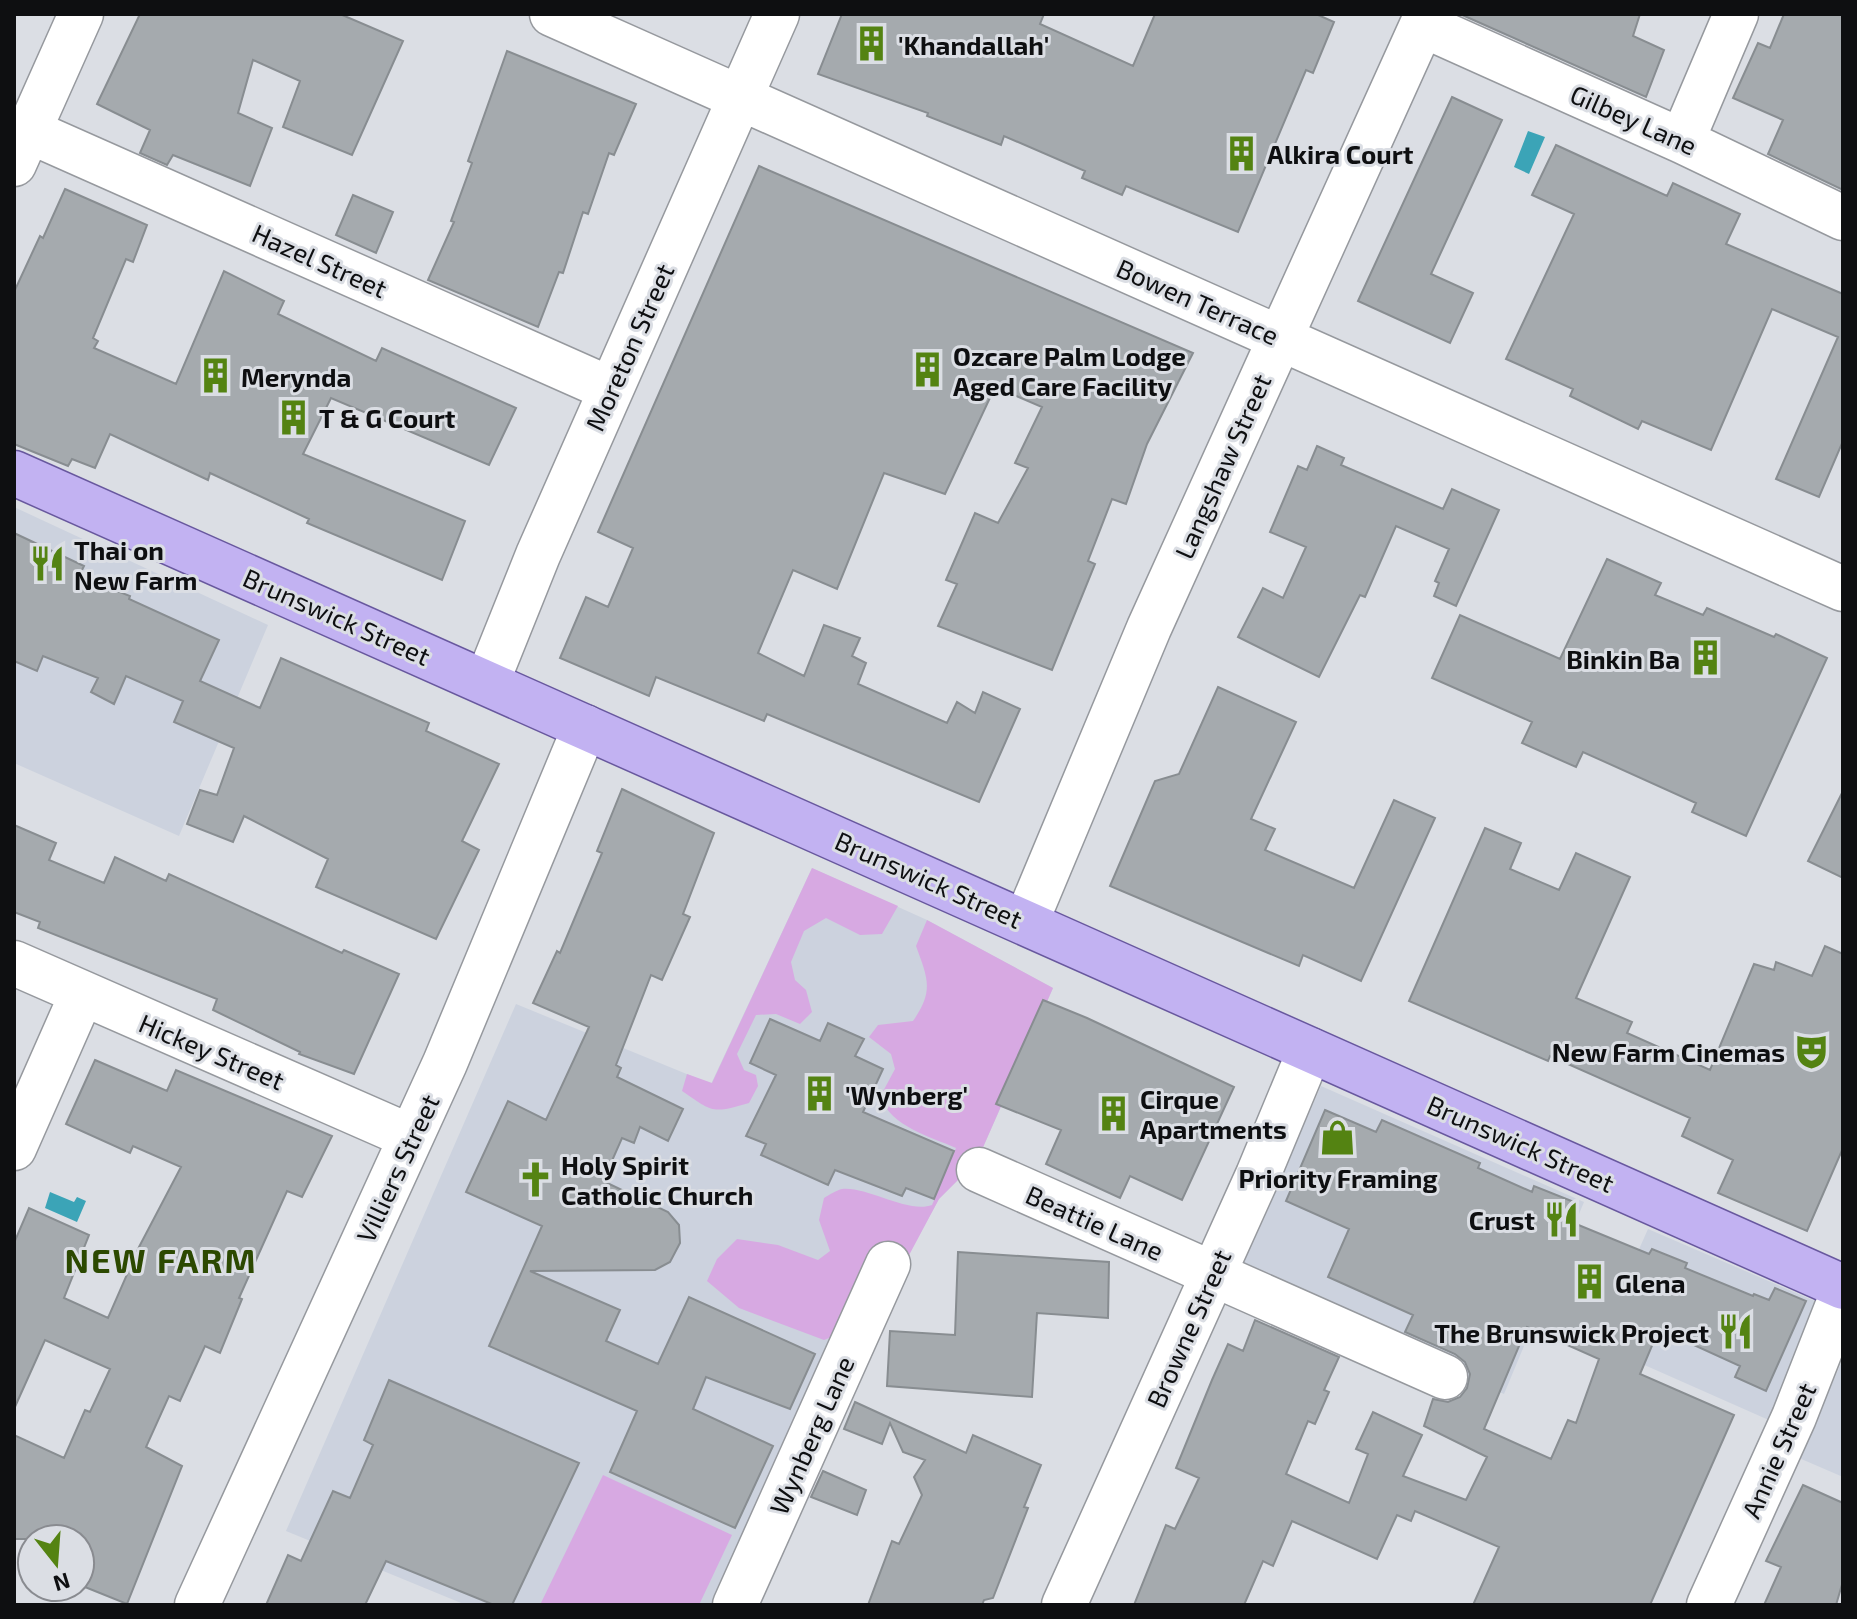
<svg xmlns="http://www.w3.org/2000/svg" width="1857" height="1619" viewBox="0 0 1857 1619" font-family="'Exo 2',sans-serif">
  <rect width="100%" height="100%" fill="#dbdee4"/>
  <path fill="#ccd2de" d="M14,507L268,625L179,836L14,763Z
    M812,868L927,920L1053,988L977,1161L939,1199L716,1605H466L286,1531L516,1004L711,1084Z
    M1321,1086L1584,1202L1504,1394L1236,1276Z
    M1648,1229L1824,1305L1771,1421L1597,1344Z
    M1843,1359V1477L1799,1458Z"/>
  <path fill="#d7a9e2" d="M812,868L898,906L882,934L860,935L826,918L804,931L791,962L795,980L806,990L812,1012L800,1024L776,1014L756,1015L737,1054L744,1070L756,1075L758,1086L749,1103C711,1114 713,1112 682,1091L687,1074L712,1083Z
    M927,920L1053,988L977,1161L939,1199L907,1259L839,1334L824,1340L739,1308L707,1281L717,1259L737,1239L778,1245L818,1260L830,1251L819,1220L824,1198C829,1195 837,1190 842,1189C867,1186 908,1214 932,1205L956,1148C929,1136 892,1127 880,1097L895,1069L891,1054L869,1037L878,1025L913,1021C934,991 928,979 916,946Z
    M603,1475L732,1535L699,1605H540Z"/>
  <path fill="#3ba4b7" d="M1528,131L1545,137L1529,174L1514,167Z
    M50,1192L74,1202L77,1197L86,1201L77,1222L45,1208Z"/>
  <path fill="#a5aaae" stroke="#888d91" stroke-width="2" fill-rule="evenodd" d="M140,14H340L403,41L352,155L283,127L300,81L253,60L238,113L272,128L250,186L173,155L167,165L140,153L150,130L97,104Z
    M842,14H1044L1040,24L1133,66L1155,14H1316L1334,22L1313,73L1306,70L1238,232L1126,186L1122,195L1082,178L1085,171L1004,136L1001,145L927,116L928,113L818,74Z
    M1460,14H1640L1633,36L1664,50L1646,97Z
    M1784,14H1843V190L1768,154L1783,120L1733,98L1758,43L1770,48Z
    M507,51L636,104L614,155L609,153L588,214L583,212L563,273L559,272L538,327L428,280L454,222L451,221L472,163L468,161Z
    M1452,97L1502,120L1431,274L1473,293L1450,343L1358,301Z
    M1556,145L1667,196L1673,183L1740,214L1726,244L1843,294V441L1819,497L1776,479L1838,337L1772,309L1711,450L1642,421L1638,429L1570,396L1573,389L1506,359L1574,214L1532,195Z
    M759,166L1193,353L1147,444L1126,504L1112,499L1088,561L1095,564L1052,670L938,626L957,584L946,580L975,513L998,523L1028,468L1015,463L1042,407L995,387L945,494L884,473L837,589L793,570L758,653L804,676L824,625L860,638L852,656L866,663L858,684L947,723L957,702L975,713L983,692L1020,709L979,802L767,714L764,721L656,677L649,696L560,658L586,597L608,607L633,548L598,532Z
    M65,189L147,225L133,262L126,259L93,338L98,341L94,348L176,384L224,271L284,301L278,314L376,361L382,348L516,408L489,465L331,398L303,454L465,521L442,580L307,523L309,519L210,473L208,480L110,434L95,468L72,459L68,466L14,444V292L40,236L43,238Z
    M353,195L393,212L376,253L336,235Z
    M1317,446L1344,458L1341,465L1443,509L1452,489L1499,510L1456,606L1434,596L1439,583L1435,581L1449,549L1396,526L1365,597L1360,595L1319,677L1238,637L1263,588L1283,598L1306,547L1270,532L1298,466L1307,470Z
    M14,533L84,566L79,576L130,596L129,599L219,640L200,681L260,708L281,658L429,723L426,731L499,764L462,841L479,850L436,939L316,887L328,859L244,816L233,842L187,824L200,790L217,795L234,748L174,722L183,701L126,676L114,704L91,692L98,678L43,656L37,671L14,661Z
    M1607,559L1661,583L1655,595L1703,615L1707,608L1774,637L1776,634L1827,658L1746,836L1692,812L1696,803L1583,752L1576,767L1522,743L1532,722L1432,678L1460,615L1560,659Z
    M1218,687L1296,722L1251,819L1275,829L1265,850L1354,888L1394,800L1435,818L1361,981L1303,955L1299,966L1110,886L1155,781L1179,774Z
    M622,789L714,833L683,914L690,917L662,980L651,975L616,1065L621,1068L617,1077L683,1109L668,1141L640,1127L634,1143L622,1138L603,1181L668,1212L679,1225L680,1243L670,1262L655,1270L530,1271L620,1310L606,1341L658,1364L689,1297L815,1354L790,1409L706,1377L693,1409L773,1446L735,1528L610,1472L637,1411L489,1346L542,1226L466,1192L508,1101L546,1120L589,1027L533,1003L557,951L560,953L602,853L597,851Z
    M1843,791V878L1808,861Z
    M14,825L56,843L49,860L104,883L115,857L166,881L169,874L342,953L344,950L399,974L354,1074L299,1054L300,1052L213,1010L217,999L38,928L40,922L14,912Z
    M1485,828L1521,843L1510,869L1559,890L1576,853L1630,877L1576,998L1632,1022L1627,1033L1710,1070L1754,964L1774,970L1776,962L1812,976L1825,946L1843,954V1148L1807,1231L1718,1193L1733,1160L1682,1136L1690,1118L1550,1056L1548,1061L1409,1001Z
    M1043,1000L1087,1018L1234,1087L1182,1200L1130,1176L1120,1198L1046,1164L1061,1130L996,1104Z
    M770,1019L820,1041L828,1023L864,1039L855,1056L883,1069L863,1112L954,1151L934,1199L906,1188L902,1196L835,1170L828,1185L761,1155L766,1144L746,1136L776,1075L750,1063Z
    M95,1060L167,1091L176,1070L332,1136L302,1197L287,1191L239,1298L242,1299L220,1353L205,1346L180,1401L169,1396L146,1447L182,1466L127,1604L80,1585V1539H14V1435L64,1458L85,1410L90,1412L110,1369L45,1340L14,1409V1243L29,1208L89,1235L64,1298L108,1318L139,1247L181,1167L133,1146L130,1153L66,1124Z
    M1325,1110L1376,1132L1382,1120L1480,1163L1478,1168L1532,1192L1534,1186L1574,1202L1576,1224L1649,1254L1652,1249L1687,1263L1685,1268L1753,1296L1754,1294L1769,1300L1775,1288L1806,1301L1766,1391L1735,1377L1740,1366L1659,1329L1640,1374L1734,1415L1650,1605H1473L1499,1547L1415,1511L1411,1521L1397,1515L1377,1559L1292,1521L1273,1566L1263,1561L1244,1605H1134L1166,1525L1175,1529L1199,1478L1176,1468L1212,1380L1228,1344L1243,1351L1255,1320L1339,1357L1324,1390L1329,1392L1315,1424L1308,1421L1286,1474L1349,1503L1368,1454L1356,1449L1373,1412L1422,1435L1403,1476L1466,1500L1487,1457L1424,1426L1433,1399L1448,1402L1460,1397L1467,1388L1470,1374L1465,1362L1455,1354L1405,1332L1413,1315L1328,1277L1349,1229L1286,1201ZM1527,1327L1599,1359L1576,1423L1568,1420L1551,1459L1484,1429Z
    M958,1252L1109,1262L1108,1318L1037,1313L1032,1397L887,1386L890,1331L955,1335Z
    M389,1380L579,1463L512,1605H494L386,1561L365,1605H266L288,1555L301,1561L333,1491L350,1498L373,1445L364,1440Z
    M855,1402L966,1453L973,1435L1041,1465L1024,1507L1028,1508L993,1598L984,1600L982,1605H868L892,1541L899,1544L922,1495L914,1477L925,1460L903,1452L890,1423L882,1444L844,1429Z
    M823,1471L866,1490L857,1515L811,1497Z
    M1803,1485L1843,1503V1581L1836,1605H1764L1781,1567L1766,1561Z"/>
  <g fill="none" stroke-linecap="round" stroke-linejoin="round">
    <defs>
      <path id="minor" d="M552,14L1843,589
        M1423,25L1682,141L1843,218
        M29,131L610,389
        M1682,141L1736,14
        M14,164L81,14
        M487,682L538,555L777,14
        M1026,922L1149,628L1427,14
        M14,963L411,1137
        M14,1148L82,994
        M979,1170L1445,1377
        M197,1605L445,1063L585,727
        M735,1605L888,1264
        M1064,1605L1258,1175L1310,1050
        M1709,1605L1794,1417L1843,1292"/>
      <path id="major" d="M14,473L1843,1287"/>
    </defs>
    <use href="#minor" stroke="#96999e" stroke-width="47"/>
    <use href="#major" stroke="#68589e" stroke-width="47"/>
    <use href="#minor" stroke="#fff" stroke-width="44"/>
    <use href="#major" stroke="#c2b2f2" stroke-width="44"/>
  </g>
  <defs>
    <symbol id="building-bare" viewBox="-9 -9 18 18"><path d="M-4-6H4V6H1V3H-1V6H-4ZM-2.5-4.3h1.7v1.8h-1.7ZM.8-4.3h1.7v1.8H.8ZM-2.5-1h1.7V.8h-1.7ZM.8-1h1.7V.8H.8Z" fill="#548312" stroke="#dbdee4" stroke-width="2.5" paint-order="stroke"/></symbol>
    <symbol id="restaurant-bare" viewBox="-9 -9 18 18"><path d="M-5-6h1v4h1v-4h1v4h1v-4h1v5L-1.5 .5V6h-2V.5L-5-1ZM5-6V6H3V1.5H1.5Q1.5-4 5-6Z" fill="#548312" stroke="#dbdee4" stroke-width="2.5" paint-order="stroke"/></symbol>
    <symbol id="theatre-bare" viewBox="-9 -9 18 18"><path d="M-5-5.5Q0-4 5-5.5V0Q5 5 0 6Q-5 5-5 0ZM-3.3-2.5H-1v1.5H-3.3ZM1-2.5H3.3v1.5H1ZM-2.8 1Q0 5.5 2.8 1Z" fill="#548312" stroke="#dbdee4" stroke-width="2.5" paint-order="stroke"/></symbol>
    <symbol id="shop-bare" viewBox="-9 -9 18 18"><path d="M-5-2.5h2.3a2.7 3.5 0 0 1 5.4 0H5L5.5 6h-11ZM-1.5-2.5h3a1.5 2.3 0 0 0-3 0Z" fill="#548312" stroke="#dbdee4" stroke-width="2.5" paint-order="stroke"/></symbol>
    <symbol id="church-bare" viewBox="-9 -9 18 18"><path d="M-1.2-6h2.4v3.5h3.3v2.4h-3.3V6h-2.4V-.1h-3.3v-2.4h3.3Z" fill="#548312" stroke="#dbdee4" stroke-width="2.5" paint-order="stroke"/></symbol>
  </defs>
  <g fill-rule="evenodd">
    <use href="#building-bare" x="846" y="18" width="51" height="51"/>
    <use href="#building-bare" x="1216" y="128" width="51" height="51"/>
    <use href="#building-bare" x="902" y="344" width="51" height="51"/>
    <use href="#building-bare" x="190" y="350" width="51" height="51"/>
    <use href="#building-bare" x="268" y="392" width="51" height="51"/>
    <use href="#restaurant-bare" x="22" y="538" width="51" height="51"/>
    <use href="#building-bare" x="1680" y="632" width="51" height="51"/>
    <use href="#theatre-bare" x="1786" y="1026" width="51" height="51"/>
    <use href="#building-bare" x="794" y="1068" width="51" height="51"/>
    <use href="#building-bare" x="1088" y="1088" width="51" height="51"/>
    <use href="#shop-bare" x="1312" y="1112" width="51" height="51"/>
    <use href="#church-bare" x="510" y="1154" width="51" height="51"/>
    <use href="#restaurant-bare" x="1536" y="1194" width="51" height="51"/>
    <use href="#building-bare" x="1564" y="1256" width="51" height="51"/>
    <use href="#restaurant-bare" x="1710" y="1306" width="51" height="51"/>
  </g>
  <g text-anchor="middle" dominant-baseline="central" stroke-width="6" stroke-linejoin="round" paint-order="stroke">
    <g font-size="26" font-weight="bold" fill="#0e0f11" stroke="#dbdee4" text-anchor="start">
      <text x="898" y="44">'Khandallah'</text>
      <text x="1267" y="153">Alkira Court</text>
      <text x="953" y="355">Ozcare Palm Lodge<tspan x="953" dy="30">Aged Care Facility</tspan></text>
      <text x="241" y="376">Merynda</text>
      <text x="319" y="417">T &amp; G Court</text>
      <text x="74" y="549">Thai on<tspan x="74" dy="30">New Farm</tspan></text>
      <text x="1680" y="658" text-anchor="end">Binkin Ba</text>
      <text x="1785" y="1051" text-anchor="end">New Farm Cinemas</text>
      <text x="845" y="1094">'Wynberg'</text>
      <text x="1140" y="1098">Cirque<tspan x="1140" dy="30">Apartments</tspan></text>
      <text x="561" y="1164">Holy Spirit<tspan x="561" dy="30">Catholic Church</tspan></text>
      <text x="1338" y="1177" text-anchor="middle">Priority Framing</text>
      <text x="1535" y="1219" text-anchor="end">Crust</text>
      <text x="1615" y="1282">Glena</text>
      <text x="1709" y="1332" text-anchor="end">The Brunswick Project</text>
    </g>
    <g font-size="26" fill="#0e0f11" stroke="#dbdee4">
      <text transform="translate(1634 119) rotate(24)">Gilbey Lane</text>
      <text transform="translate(320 260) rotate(24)">Hazel Street</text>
      <text transform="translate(1198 301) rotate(24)">Bowen Terrace</text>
      <text transform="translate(629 347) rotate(-66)">Moreton Street</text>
      <text transform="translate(1222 466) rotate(-66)">Langshaw Street</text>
      <text transform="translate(337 616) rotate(24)">Brunswick Street</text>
      <text transform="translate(929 879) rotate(24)">Brunswick Street</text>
      <text transform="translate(212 1051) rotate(23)">Hickey Street</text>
      <text transform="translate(1521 1143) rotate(24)">Brunswick Street</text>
      <text transform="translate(397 1168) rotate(-65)">Villiers Street</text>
      <text transform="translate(1095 1222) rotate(24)">Beattie Lane</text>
      <text transform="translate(1188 1328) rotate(-66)">Browne Street</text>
      <text transform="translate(811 1435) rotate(-66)">Wynberg Lane</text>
      <text transform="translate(1778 1450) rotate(-66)">Annie Street</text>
    </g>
    <g font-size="34" font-weight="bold" letter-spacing="2" fill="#2c4901" stroke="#dbdee4">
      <text x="161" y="1259">NEW FARM</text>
    </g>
  </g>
  <rect width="1857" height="1619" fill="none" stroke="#0e0f11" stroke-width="32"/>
  <g transform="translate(56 1563) rotate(163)"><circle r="38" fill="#dbdee4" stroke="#898b90" stroke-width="2"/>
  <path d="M0-6L14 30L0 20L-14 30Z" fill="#548312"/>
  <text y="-12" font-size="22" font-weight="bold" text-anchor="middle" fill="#0e0f11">N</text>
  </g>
</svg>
